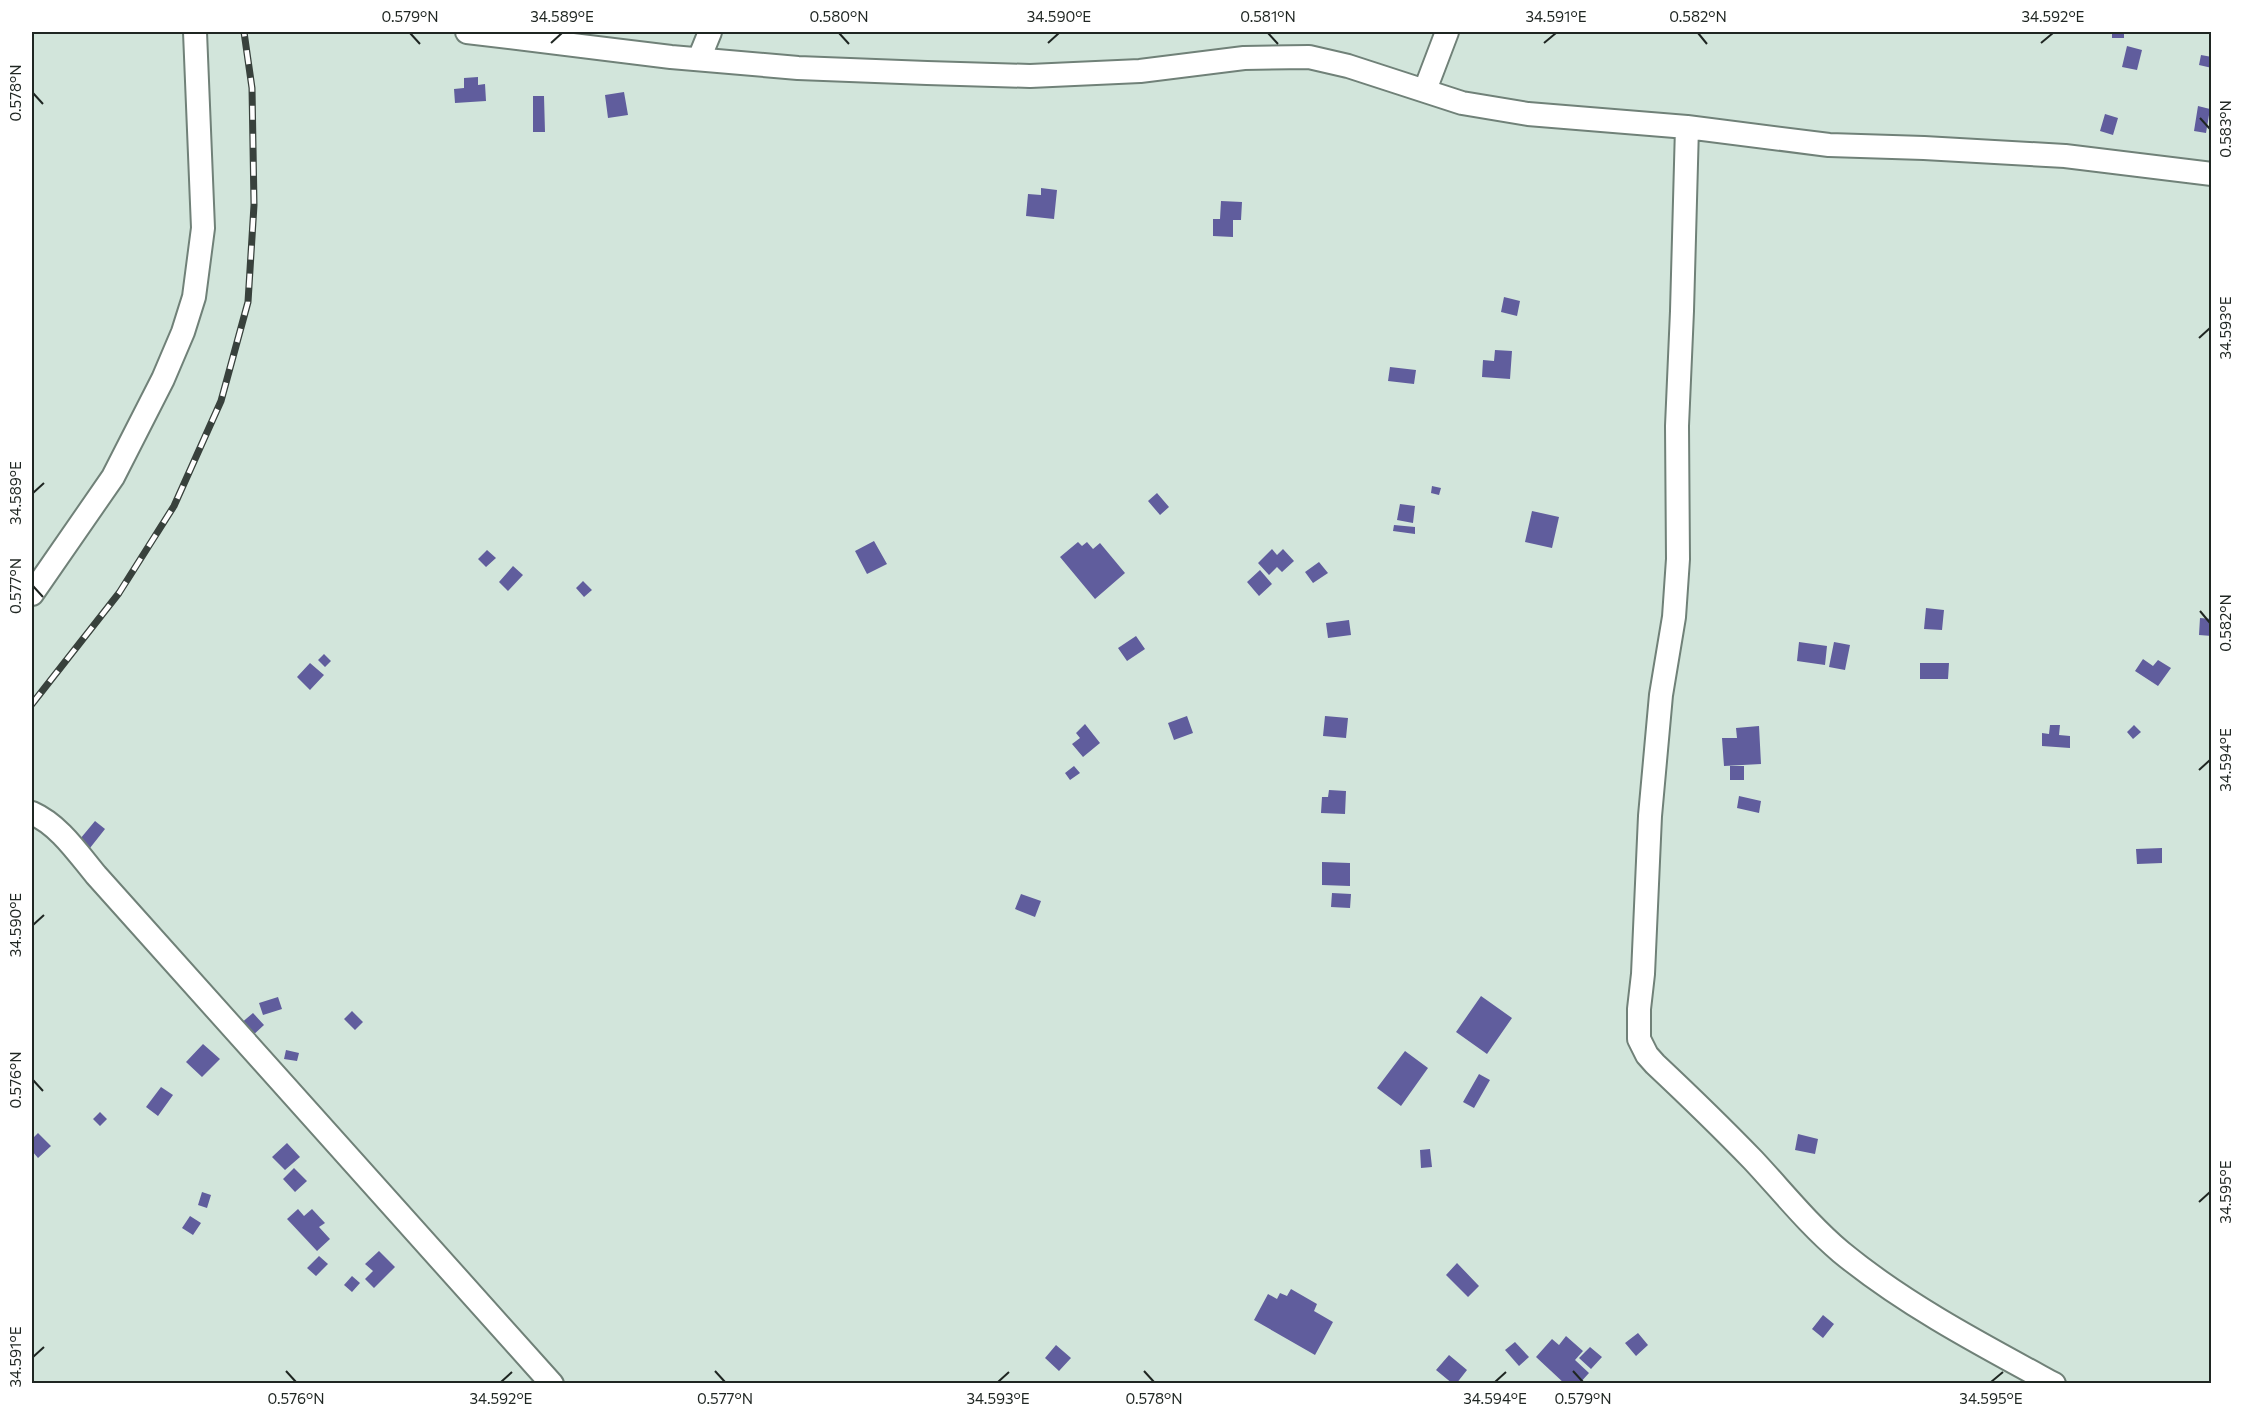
<svg xmlns="http://www.w3.org/2000/svg" width="2243" height="1415" viewBox="0 0 2243 1415" font-family="Commissioner,sans-serif">
  <rect width="100%" height="100%" fill="#d2e5db"/>
  <path fill="#605d9d" d="M2112,32H2124V38H2112Z
    M2127,46L2142,50L2137,70L2122,67Z
    M2201,55L2212,57V68L2199,65Z
    M478,77V85L485,84L486,101L455,103L454,89L464,88V78Z
    M624,92L628,115L608,118L605,95Z
    M533,96H544L545,132H533Z
    M2198,106L2210,109L2206,133L2194,131Z
    M2105,114L2118,118L2113,135L2100,131Z
    M1041,188L1057,190L1054,219L1026,216L1028,194L1041,195Z
    M1221,201L1242,202L1241,220H1233V237L1213,236V219H1220Z
    M1504,297L1520,301L1517,316L1501,312Z
    M1495,350L1512,351L1510,379L1482,377L1483,360L1494,361Z
    M1390,367L1416,370L1414,384L1388,381Z
    M1432,486L1441,488L1439,495L1431,493Z
    M1157,493L1169,507L1160,515L1148,501Z
    M1400,504L1415,506L1413,523L1397,520Z
    M1532,511L1559,517L1552,548L1525,542Z
    M1394,525L1415,527V534L1393,531Z
    M874,541L887,564L867,574L855,551Z
    M1078,542L1082,546L1087,542L1093,549L1100,543L1125,573L1095,599L1060,557Z
    M1272,549L1277,555L1283,549L1294,561L1282,572L1277,567L1269,575L1258,563Z
    M487,550L496,558L486,567L478,559Z
    M1319,562L1328,573L1313,583L1305,572Z
    M513,566L523,575L508,591L499,582Z
    M1260,570L1272,584L1259,596L1247,582Z
    M583,581L592,590L584,597L576,588Z
    M1926,608L1944,610L1942,630L1924,629Z
    M2200,618L2212,619V636L2199,635Z
    M1349,620L1351,635L1328,638L1326,623Z
    M1136,636L1145,649L1127,661L1118,648Z
    M1799,642L1827,646L1825,665L1797,661Z
    M1834,642L1850,645L1845,670L1829,667Z
    M324,654L331,661L325,667L318,660Z
    M2143,659L2153,666L2158,660L2171,668L2158,686L2135,671Z
    M310,663L324,675L310,690L297,677Z
    M1920,663H1949L1948,679H1920Z
    M1187,716L1193,733L1174,740L1168,723Z
    M1325,716L1348,718L1346,738L1323,736Z
    M1085,724L1100,743L1083,757L1072,744L1080,738L1076,733Z
    M2050,725H2060L2059,735L2070,736V748L2042,746V733L2049,734Z
    M2134,725L2141,732L2133,739L2127,732Z
    M1759,726L1761,764L1724,766L1722,738H1737L1736,728Z
    M1074,766L1080,773L1070,780L1065,773Z
    M1730,766H1744V780H1730Z
    M1329,790L1346,791L1345,814L1321,813L1322,797H1328Z
    M1739,796L1761,801L1759,813L1737,808Z
    M95,821L105,829L90,848L80,839Z
    M2162,848V863L2137,864L2136,849Z
    M1322,862L1350,863V886L1322,885Z
    M1332,893L1351,894L1350,908L1331,907Z
    M1021,894L1041,901L1035,917L1015,909Z
    M1481,996L1512,1018L1487,1054L1456,1032Z
    M278,997L282,1009L263,1015L259,1003Z
    M352,1011L363,1022L355,1030L344,1019Z
    M253,1013L264,1025L251,1037L240,1024Z
    M203,1044L220,1059L202,1077L186,1062Z
    M286,1050L299,1053L297,1061L284,1059Z
    M1405,1051L1428,1068L1401,1106L1377,1088Z
    M1479,1074L1490,1080L1474,1108L1463,1102Z
    M161,1087L173,1095L158,1116L146,1107Z
    M100,1112L107,1119L100,1126L93,1119Z
    M38,1133L51,1146L38,1158L32,1151V1139Z
    M1798,1134L1818,1139L1815,1154L1795,1150Z
    M287,1143L300,1157L285,1170L272,1157Z
    M1430,1149L1432,1167L1421,1168L1420,1150Z
    M294,1168L307,1181L295,1192L283,1179Z
    M202,1192L211,1195L207,1208L198,1205Z
    M298,1209L304,1216L312,1209L325,1223L319,1227L330,1239L317,1251L287,1219Z
    M190,1216L201,1223L193,1235L182,1228Z
    M379,1251L395,1267L374,1288L365,1279L373,1271L365,1264Z
    M319,1256L328,1264L316,1276L307,1268Z
    M1457,1263L1479,1286L1468,1297L1446,1275Z
    M352,1276L360,1283L352,1292L344,1285Z
    M1291,1289L1317,1304L1314,1311L1333,1322L1315,1355L1254,1320L1268,1294L1277,1299L1280,1293L1287,1296Z
    M1823,1315L1834,1324L1823,1338L1812,1329Z
    M1638,1333L1648,1345L1636,1356L1625,1343Z
    M1566,1336L1583,1351L1575,1360L1589,1373L1579,1384H1565L1536,1357L1552,1339L1559,1345Z
    M1515,1342L1529,1357L1519,1366L1505,1350Z
    M1056,1345L1071,1358L1059,1371L1045,1358Z
    M1590,1347L1602,1357L1591,1369L1579,1358Z
    M1449,1355L1467,1370L1456,1384H1453L1436,1370Z"/>
  <g fill="none" stroke-linecap="round" stroke-linejoin="round">
    <defs>
      <path id="minor" d="M467,32L671,57L798,68L927,73L1030,76L1140,71L1244,58L1309,57L1348,66L1462,103L1528,114L1687,127L1829,145L1924,148L2065,156L2212,174
        M699,59L710,32
        M1425,90L1447,32
        M1687,127L1682,311L1677,426L1678,559L1674,617L1661,695L1650,816L1643,974L1639,1009V1039L1647,1055L1655,1064C1688,1095 1721,1127 1753,1160C1782,1191 1808,1224 1841,1252C1904,1304 1982,1345 2054,1384
        M32,594L113,477L163,379L183,332L194,297L203,228L195,32
        M32,813C59,825 77,852 96,875L552,1384"/>
    </defs>
    <use href="#minor" stroke="#708178" stroke-width="26"/>
    <use href="#minor" stroke="#fff" stroke-width="22"/>
    <defs>
      <path id="rail" d="M32,704L119,593L174,506L221,401L248,302L254,205L252,88L244,32"/>
    </defs>
    <use href="#rail" stroke="#38413c" stroke-width="7"/>
    <use href="#rail" stroke="#fff" stroke-width="4.5" stroke-dasharray="14" stroke-linecap="butt"/>
  </g>
  <path fill="none" stroke="#1f2622" stroke-width="2" d="M410,33L420,44M839,33L849,44M1268,33L1278,44M1698,33L1707,44M551,43L562,33M1048,43L1059,33M1544,43L1556,33M2041,43L2053,33M33,93L43,104M2200,118L2210,129M2199,338L2210,328M33,493L44,483M33,586L43,597M2200,611L2210,623M2199,770L2210,760M33,925L44,915M33,1080L43,1091M2199,1202L2210,1192M33,1357L44,1347M286,1371L296,1382M715,1371L725,1382M1144,1371L1154,1382M1573,1371L1583,1382M501,1382L512,1372M998,1382L1009,1372M1495,1382L1506,1372M1991,1382L2003,1372"/>
  <rect width="2243" height="1415" fill="none" stroke="#ffffff" stroke-width="66"/>
  <rect x="33" y="33" width="2177" height="1349" fill="none" stroke="#1f2622" stroke-width="2"/>
  <g font-size="15" text-anchor="middle" fill="#1f2622">
    <text x="410" y="22">0.579°N</text>
    <text x="562" y="22">34.589°E</text>
    <text x="839" y="22">0.580°N</text>
    <text x="1059" y="22">34.590°E</text>
    <text x="1268" y="22">0.581°N</text>
    <text x="1556" y="22">34.591°E</text>
    <text x="1698" y="22">0.582°N</text>
    <text x="2053" y="22">34.592°E</text>
    <text transform="translate(16 93) rotate(-90)" y="5">0.578°N</text>
    <text transform="translate(2226 129) rotate(-90)" y="5">0.583°N</text>
    <text transform="translate(2226 328) rotate(-90)" y="5">34.593°E</text>
    <text transform="translate(16 493) rotate(-90)" y="5">34.589°E</text>
    <text transform="translate(16 586) rotate(-90)" y="5">0.577°N</text>
    <text transform="translate(2226 623) rotate(-90)" y="5">0.582°N</text>
    <text transform="translate(2226 760) rotate(-90)" y="5">34.594°E</text>
    <text transform="translate(16 925) rotate(-90)" y="5">34.590°E</text>
    <text transform="translate(16 1080) rotate(-90)" y="5">0.576°N</text>
    <text transform="translate(2226 1192) rotate(-90)" y="5">34.595°E</text>
    <text transform="translate(16 1357) rotate(-90)" y="5">34.591°E</text>
    <text x="296" y="1404">0.576°N</text>
    <text x="501" y="1404">34.592°E</text>
    <text x="725" y="1404">0.577°N</text>
    <text x="998" y="1404">34.593°E</text>
    <text x="1154" y="1404">0.578°N</text>
    <text x="1495" y="1404">34.594°E</text>
    <text x="1583" y="1404">0.579°N</text>
    <text x="1991" y="1404">34.595°E</text>
  </g>
</svg>
